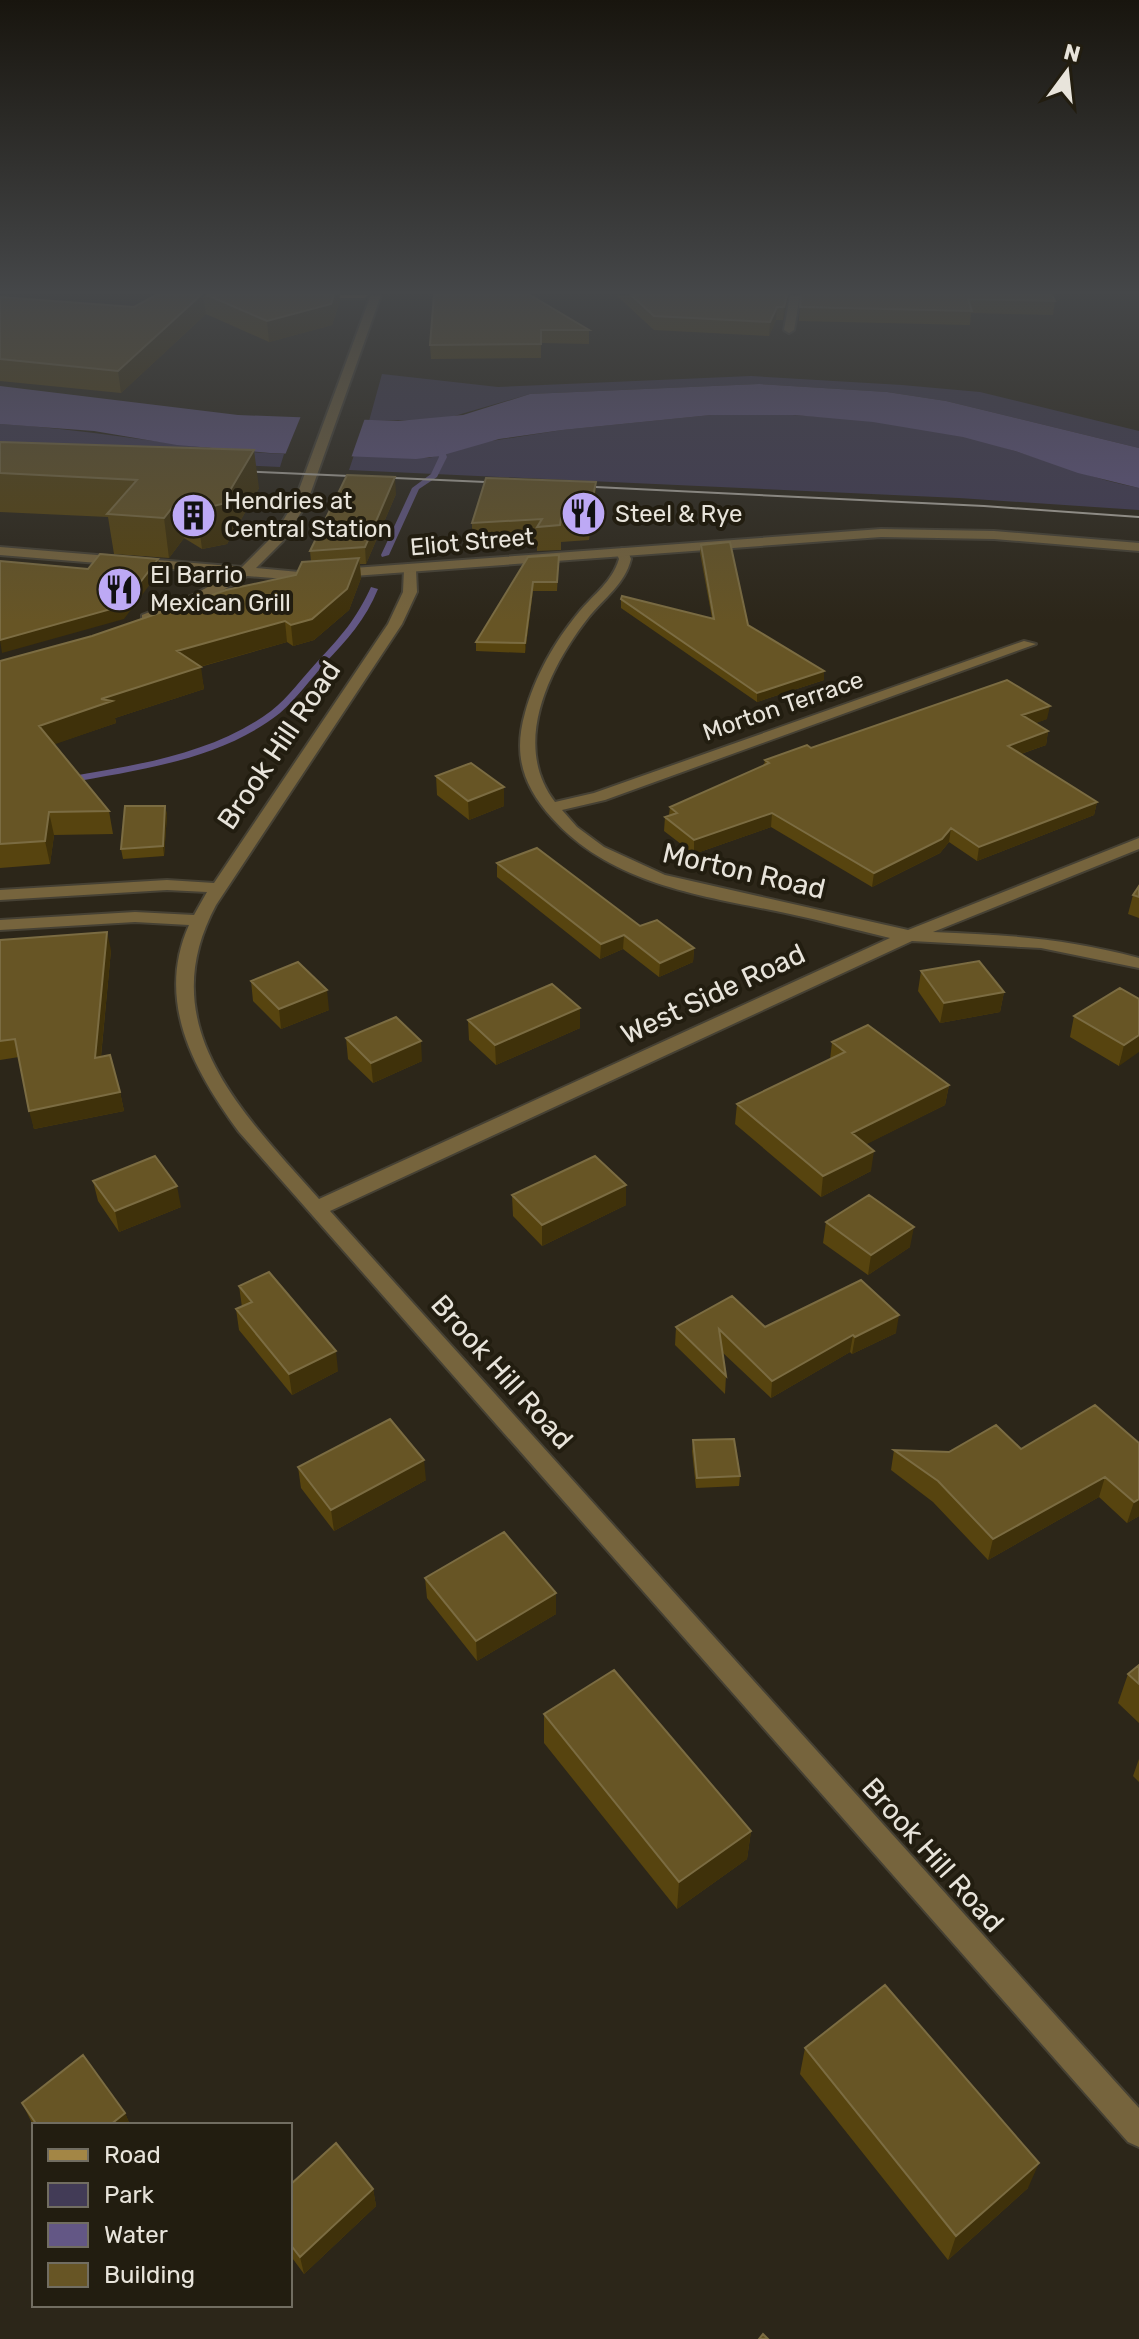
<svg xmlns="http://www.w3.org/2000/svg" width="1139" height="2339" viewBox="0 0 1139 2339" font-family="Rubik,sans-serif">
  <rect width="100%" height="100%" fill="#2c2619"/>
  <path fill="#423b56" d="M382,374L498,387L751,376L902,385L980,392L1139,431V448L946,401L887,392L759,384L530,394L444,419L369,421Z
    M766,414C848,417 937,424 1015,451C1057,464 1096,480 1139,488V510L959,498L349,470L354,455L429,458L485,442L562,430L711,415Z
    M0,424C95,429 189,450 284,454L280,467L0,454Z"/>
  <path fill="#635785" d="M759,384L887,392L946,401L1139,448V488L1078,473L1015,451L963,437L873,422L795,415H711L562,430L499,439L440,456L416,459L270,453L177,445L94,431L0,424V386L238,415L398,421L463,415L530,394Z"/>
  <path fill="#2c2619" d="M301,416L365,418L351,458L285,455Z"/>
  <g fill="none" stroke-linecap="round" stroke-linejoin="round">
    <path fill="#635785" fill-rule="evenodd" d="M438,440L441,442L447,457L437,477L419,489L389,555L382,557L381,555L412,488L431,474L439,457L435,442Z
      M371,587L378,589C366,619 347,640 325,663C310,680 297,698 280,713C221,760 138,770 67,783L62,780L67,777C136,765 213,754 271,711C289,697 302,678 317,662C342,635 355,621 371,587Z"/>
    <defs>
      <path id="minor" d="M790,295H800L794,330L789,333L784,330Z
        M622,548L627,549L631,559C625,584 604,598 588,618C549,668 511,745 555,802L594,793L1024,641L1036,644L605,800L562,810L577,827L604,847L665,875L908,930L1139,838V849L933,932C1007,935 1066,938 1139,958V968L1041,948L912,941L330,1211L1139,2108V2147L1128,2142L239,1132C194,1071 155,1001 189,925L135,922L0,930V920L135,912L194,915L207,892L167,890L0,900V890L167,880L214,883L388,624L403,592L404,569L410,565L416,569L417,592L402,624L216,905C151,1026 242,1112 319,1199L890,938C856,930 823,921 790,914C705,896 613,886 552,818C523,786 513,755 525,713C535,676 555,641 579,612C594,594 612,582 619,559L616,552Z"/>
      <path id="tertiary" d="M371,295H381L307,503L283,541L256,568L299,572L881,529L994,531L1139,543V551L994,539L881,537L299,580L247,576L215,595L147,622L142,621V615L193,595L232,574L0,555V547L242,567L274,535L294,503Z"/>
      <path id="secondary" d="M265,295H369L364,298H270Z"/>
    </defs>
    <use href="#minor" stroke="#464134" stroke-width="4"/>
    <use href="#tertiary" stroke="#464134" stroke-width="4"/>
    <use href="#secondary" stroke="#464134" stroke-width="4"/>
    <use href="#minor" fill="#76643d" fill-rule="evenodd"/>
    <use href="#tertiary" fill="#76643d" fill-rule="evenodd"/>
    <use href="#secondary" fill="#a38645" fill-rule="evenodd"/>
    <path stroke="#b2ada3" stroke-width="2" d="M236,471L508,483
      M575,486L984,506L1139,517"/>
  </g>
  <path fill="#57440f" d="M156,295H340V301L332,325L269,342L206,314L121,393L0,381V297L134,307Z
    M431,295H530L589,330V344L541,343V358L431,359L430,345L433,296Z
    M616,295H789L783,320H776L769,336L654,330Z
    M801,295L1055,301L1053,315L971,313L970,325L799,321Z
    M0,442L259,488L227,544L202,549L184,538L169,558L114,554L108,517L0,512Z
    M596,482V506L589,540L561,542V550L537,551V543L472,547V523Z
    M396,494L366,564H360L361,578L349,610L314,640L293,646L287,642L200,667L204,689L115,718L116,723L54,744L109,811L113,834L54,835L50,864L0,868V661L92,636L296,575L311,561L310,551Z
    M701,545L748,625L824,680L757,702L621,608V599L712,618L700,553Z
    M559,555L557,591H533L525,653L476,651V642Z
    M1047,719L1035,723L1048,731L1046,745L1021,754L1097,802L1094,815L977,861L949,842L940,853L872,887L771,827L694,854L664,831L665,817L669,815L670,807L764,765L765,760L811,748Z
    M436,776L504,806L469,820L437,795Z
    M165,806L167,815L164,856L123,859L121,849Z
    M497,863L640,926L694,948L693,962L659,977L623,949L600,959L497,877Z
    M1139,886V918L1128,914L1133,895Z
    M0,940L111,950L101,1057L120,1092L124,1111L34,1129L19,1057L0,1060Z
    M921,971L1004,992L1000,1012L940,1023L918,991Z
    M251,981L329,1010L281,1029L253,1001Z
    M1139,999L1119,1066L1070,1037L1074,1016Z
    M580,1008V1028L496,1065L469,1040L468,1020Z
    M346,1038L422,1061L373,1083L348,1059Z
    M832,1042L949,1085L945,1105L866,1144L871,1171L821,1197L735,1124L737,1104L830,1060Z
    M93,1181L181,1207L119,1232L98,1201Z
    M512,1195L626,1205L542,1246L513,1216Z
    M826,1222L910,1247L868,1275L823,1243Z
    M239,1286L338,1371L292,1395L239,1330L236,1309L242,1307Z
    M676,1327H765L896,1333L852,1354L850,1352L771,1398L722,1352L726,1376L725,1394L675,1345Z
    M1095,1405L1139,1516L1127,1523L1099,1497L988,1560L933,1502L891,1470L894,1450L949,1452L1021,1449Z
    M693,1440L740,1476L739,1486L696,1488L692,1451Z
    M298,1467L426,1480L334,1531L301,1488Z
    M425,1578L556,1614L477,1661L427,1598Z
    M1139,1665V1723L1118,1703L1128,1674Z
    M544,1714L751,1831L747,1859L677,1909L544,1743Z
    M1139,1759V1782L1133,1776Z
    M805,2048L1028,2188L948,2260L800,2074Z
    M22,2103L125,2113L130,2125H34V2127Z
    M290,2185L373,2189L376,2206L304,2274L290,2255Z"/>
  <path fill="#3f310a" d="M201,295H203L206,314L121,393L118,371Z
    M334,295H340V301L332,325L269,342L267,321Z
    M787,295H789L783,320L784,307Z
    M777,307L776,320L769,336L770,322Z
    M254,450L259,488L227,544L202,549L197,510Z
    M395,477L396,494L366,564L365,547Z
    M596,482V506L589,540V516Z
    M179,499L184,538L169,558L164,518Z
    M359,558L361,578L349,610L314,640L293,646L291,625Z
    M158,559L160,571L124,619L2,653L0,640Z
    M533,582V591L525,653V643Z
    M285,621L287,642L181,672L177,651Z
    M201,667L204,689L115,718L116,723L44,748L39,726L101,699Z
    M824,671V680L757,702V693Z
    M1050,706L1047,719L1020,729L1022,715Z
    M1048,731L1046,745L1006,759L1008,746Z
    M504,787V806L469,820L468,801Z
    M1097,802L1094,815L977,861L979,847Z
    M165,806L167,815L164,856L163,846Z
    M49,812L54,835L50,864L45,841Z
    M772,813L771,827L694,854V840Z
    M951,828L949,842L940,853L872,887L874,873Z
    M107,932L111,950L99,1076L95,1058Z
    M624,935L623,949L600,959L601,944Z
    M694,948L693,962L659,977L660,963Z
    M327,990L329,1010L281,1029L279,1009Z
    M1004,992L1000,1012L940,1023L944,1003Z
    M580,1008V1028L496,1065L495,1045Z
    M1139,1035V1052L1119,1066L1124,1045Z
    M421,1041L422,1061L373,1083L371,1063Z
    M949,1085L945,1105L849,1153L852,1133Z
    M120,1092L124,1111L34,1129L29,1111Z
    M874,1151L871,1171L821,1197L823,1176Z
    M626,1185V1205L542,1246V1225Z
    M177,1186L181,1207L119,1232L115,1211Z
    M914,1227L910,1247L868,1275L871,1255Z
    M899,1315L896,1333L852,1354L855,1337Z
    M853,1335L850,1352L771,1398L772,1381Z
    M336,1351L338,1371L292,1395L289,1374Z
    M424,1460L426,1480L334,1531L331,1510Z
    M1105,1477L1099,1497L988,1560L993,1539Z
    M1139,1499V1516L1127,1523L1134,1502Z
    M556,1593V1614L477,1661L476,1641Z
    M751,1831L747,1859L677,1909L679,1882Z
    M125,2113L130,2125H110Z
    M1039,2163L1028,2188L948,2260L956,2236Z
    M373,2189L376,2206L304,2274L300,2257Z"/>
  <path fill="#675525" stroke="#7b6c42" stroke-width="2" d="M156,295H201L118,371L0,359V297L134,307Z
    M207,295H334L331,304L267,321Z
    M434,295H530L589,330H541V344L430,345Z
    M631,295H787L784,307H777L770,322L654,316Z
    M801,295H1052L1055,301L968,299L972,311L800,307Z
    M0,442L254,450L222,504L197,510L179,499L164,518L107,514L137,480L0,473Z
    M347,475L395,477L365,547L310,551Z
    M486,478L596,482L589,516L561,518L560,525L537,527L542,519L472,523Z
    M730,542L748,625L824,671L757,693L621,599L622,596L714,619L701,545Z
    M100,554L158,559L122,606L0,640V561L88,569Z
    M559,555L557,582H533L525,643L476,642L528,557Z
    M359,558L347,589L312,619L291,625L285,621L177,651L201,667L101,699L112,701L39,726L109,811L49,812L45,841L0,844V661L92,636L226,590L296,575L302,562Z
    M1007,680L1050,706L1022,715L1048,731L1008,746L1097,802L979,847L951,828L942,839L874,873L772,813L694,840L665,817L677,813L670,807L769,763L765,760L807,745L811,748Z
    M471,763L504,787L468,801L436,776Z
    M125,806H165L163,846L121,849Z
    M537,848L640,926L657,920L694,948L660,963L624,935L601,944L497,863Z
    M1139,886V897L1133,895Z
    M107,932L95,1058L110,1055L120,1092L29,1111L15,1039L0,1041V940Z
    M979,961L1004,992L944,1003L921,971Z
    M298,962L327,990L279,1009L251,981Z
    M552,984L580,1008L495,1045L468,1020Z
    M1120,988L1139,999V1035L1124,1045L1074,1016Z
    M396,1017L421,1041L371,1063L346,1038Z
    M868,1025L949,1085L852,1133L874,1151L823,1176L737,1104L845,1052L832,1042Z
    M155,1156L177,1186L115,1211L93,1181Z
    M595,1156L626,1185L542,1225L512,1195Z
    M869,1195L914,1227L871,1255L826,1222Z
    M269,1272L336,1351L289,1374L236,1309L252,1302L239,1286Z
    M861,1280L899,1315L855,1337L853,1335L772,1381L719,1329L726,1376L676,1327L732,1296L765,1327Z
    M1095,1405L1139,1443V1499L1134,1502L1105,1477L993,1539L938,1481L894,1450L949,1452L996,1425L1021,1449Z
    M390,1419L424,1460L331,1510L298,1467Z
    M734,1439L740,1476L697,1478L693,1440Z
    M504,1532L556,1593L476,1641L425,1578Z
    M1139,1665V1684L1128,1674Z
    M614,1670L751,1831L679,1882L544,1714Z
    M885,1985L1039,2163L956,2236L805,2048Z
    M83,2055L125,2113L110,2125H37L22,2103Z
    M336,2143L373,2189L300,2257L290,2244V2185Z
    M763,2334L768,2339H759Z"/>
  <linearGradient id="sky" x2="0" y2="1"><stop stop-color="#18150e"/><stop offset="0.47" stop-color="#454749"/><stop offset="1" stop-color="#454749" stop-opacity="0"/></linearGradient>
  <rect width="1139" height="622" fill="url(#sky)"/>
  <defs>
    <symbol id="restaurant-disc" viewBox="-11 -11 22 22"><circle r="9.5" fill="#bda9f5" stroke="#221d10"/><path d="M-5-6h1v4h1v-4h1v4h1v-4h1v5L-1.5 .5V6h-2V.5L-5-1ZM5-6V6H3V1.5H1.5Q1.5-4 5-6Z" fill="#111"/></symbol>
    <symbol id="building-disc" viewBox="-11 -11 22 22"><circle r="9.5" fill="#bda9f5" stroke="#221d10"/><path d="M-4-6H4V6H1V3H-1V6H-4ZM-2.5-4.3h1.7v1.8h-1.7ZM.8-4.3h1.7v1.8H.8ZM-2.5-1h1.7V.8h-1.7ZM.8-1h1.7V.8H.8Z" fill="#111"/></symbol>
  </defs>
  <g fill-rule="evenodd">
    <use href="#restaurant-disc" x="558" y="488" width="51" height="51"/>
    <use href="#building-disc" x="168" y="490" width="51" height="51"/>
    <use href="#restaurant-disc" x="94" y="564" width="51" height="51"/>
  </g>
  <g text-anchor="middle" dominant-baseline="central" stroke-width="8" stroke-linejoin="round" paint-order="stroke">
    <g font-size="24" fill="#e8e4db" stroke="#221d10" text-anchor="start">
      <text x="224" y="501">Hendries at<tspan x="224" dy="28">Central Station</tspan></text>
      <text x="615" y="514">Steel &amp; Rye</text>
      <text x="150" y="575">El Barrio<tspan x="150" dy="28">Mexican Grill</tspan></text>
    </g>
    <g font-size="24" fill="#e8e4db" stroke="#221d10">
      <text transform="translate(472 542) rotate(-5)">Eliot Street</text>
      <text transform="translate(783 706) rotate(-19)">Morton Terrace</text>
    </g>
    <g font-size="28" fill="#e8e4db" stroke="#221d10">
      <text transform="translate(279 745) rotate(-56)">Brook Hill Road</text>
      <text transform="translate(744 871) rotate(13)">Morton Road</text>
      <text transform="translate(713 994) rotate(-25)">West Side Road</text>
      <text transform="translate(502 1372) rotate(48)">Brook Hill Road</text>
      <text transform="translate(933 1855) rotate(48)">Brook Hill Road</text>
    </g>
  </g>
  <rect x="32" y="2123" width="260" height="184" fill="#221d10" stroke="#716d61" stroke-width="2"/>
  <rect x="48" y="2149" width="40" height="12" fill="#a38645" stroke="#716d61" stroke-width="2"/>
  <text x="104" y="2163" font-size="24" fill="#e8e4db">Road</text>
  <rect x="48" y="2183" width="40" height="24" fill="#423b56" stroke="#716d61" stroke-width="2"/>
  <text x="104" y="2203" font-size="24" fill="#e8e4db">Park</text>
  <rect x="48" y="2223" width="40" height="24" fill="#635785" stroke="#716d61" stroke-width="2"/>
  <text x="104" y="2243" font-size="24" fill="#e8e4db">Water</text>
  <rect x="48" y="2263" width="40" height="24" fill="#675525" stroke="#716d61" stroke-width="2"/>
  <text x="104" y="2283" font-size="24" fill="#e8e4db">Building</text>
  <g transform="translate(1067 72) rotate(15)" stroke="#221d10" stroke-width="6" paint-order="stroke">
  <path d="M0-6L14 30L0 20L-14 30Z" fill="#e8e4db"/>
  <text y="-12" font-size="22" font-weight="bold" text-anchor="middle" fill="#e8e4db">N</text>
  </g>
</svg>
